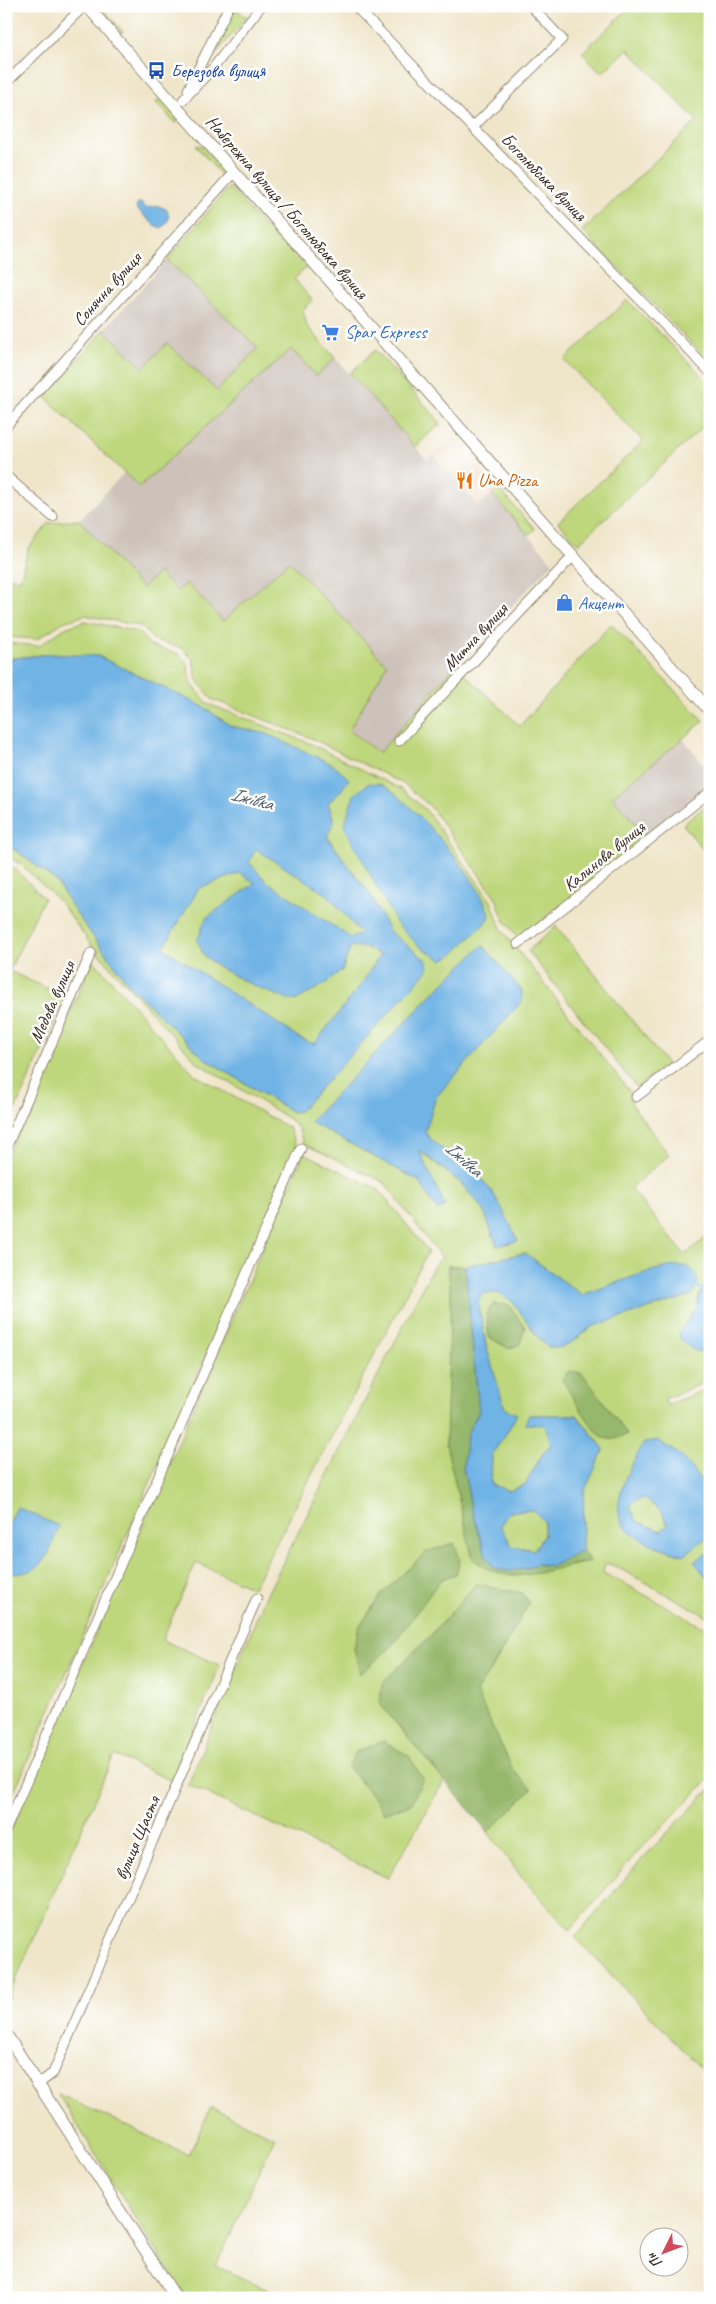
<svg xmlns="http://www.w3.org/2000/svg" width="716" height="2304" viewBox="0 0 716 2304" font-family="Caveat,sans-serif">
  <rect width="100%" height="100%" fill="#fff"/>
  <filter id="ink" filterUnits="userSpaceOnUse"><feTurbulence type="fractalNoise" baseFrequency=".02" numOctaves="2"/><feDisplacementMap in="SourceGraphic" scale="10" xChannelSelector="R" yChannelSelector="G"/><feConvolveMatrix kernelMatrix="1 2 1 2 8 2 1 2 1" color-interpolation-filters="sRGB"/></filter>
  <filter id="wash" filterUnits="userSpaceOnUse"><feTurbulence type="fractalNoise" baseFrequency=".0096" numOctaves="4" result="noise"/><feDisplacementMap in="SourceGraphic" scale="20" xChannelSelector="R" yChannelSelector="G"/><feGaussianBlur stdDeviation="1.12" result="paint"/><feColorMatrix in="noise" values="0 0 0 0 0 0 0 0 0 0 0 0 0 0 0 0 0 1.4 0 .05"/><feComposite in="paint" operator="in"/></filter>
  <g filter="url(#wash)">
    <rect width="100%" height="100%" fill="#efe5c9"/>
    <path fill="#efd6bb" d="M453,437L498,488L479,506L433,455Z"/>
    <path fill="#cdc2b9" d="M167,260L258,348L217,391L167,343L143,368L104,330Z
      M291,349L316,375L335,358L427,460L433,455L478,506L492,494L553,563L455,665L380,753L349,730L289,561L223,621L187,583L178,591L142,588L79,520L125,472L139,487Z
      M682,738L710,771V785L647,836L611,797Z"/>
    <path fill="#bed77c" stroke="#7c804d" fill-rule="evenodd" d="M631,6H710V362L582,231L697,121L628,49L602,73L582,53Z
      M101,7L123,32L119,33L99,9Z
      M235,8L244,16H248L211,59Z
      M161,98L179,117L176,124L156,102Z
      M201,145L223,169V177L196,146Z
      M229,187L275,238L288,246L307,267L294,279L312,300L303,310L307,326L335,358L316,376L291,349L139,487L45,397L104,330L143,368L167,343L217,391L258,348L167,260Z
      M627,300L710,384V420L578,544L558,522L643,441L564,360Z
      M375,350L441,423L415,447L350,373Z
      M498,488L535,529L528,535L492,494Z
      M79,520L142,588L159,572L177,591L187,583L223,621L289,561L387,665L349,730L379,753L455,665L520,726L611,624L704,721L612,797L647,836L519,939L503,918L496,898L430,806L404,784L311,738L212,699L197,680L193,659L182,648L154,640L141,626L85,615L63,622L37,639L6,637V576L20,580L28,549L49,523Z
      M85,621L138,632L151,646L179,654L187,662L191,683L208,704L309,743L401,789L426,810L491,901L501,929L630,1092L632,1105L669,1155L630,1188L685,1255L710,1234L707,1257L710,1282L699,1295L697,1307L679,1333L703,1352L710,1349V1380L664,1399L667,1405L710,1388V1491L681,1456L657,1440L644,1443L617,1511L658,1547L683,1555L710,1535V1551L694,1562L710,1581V1618L615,1566L605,1563L603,1574L620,1581L710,1631V1778L639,1850L570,1930L522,1878L488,1832L532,1789L513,1770L475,1692L491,1670L529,1603L476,1584L432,1634L380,1704L444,1781L388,1878L188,1785L264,1600L434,1265L442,1258L384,1182L304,1144L298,1128L289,1119L198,1063L95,950L60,902L21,864L6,857V846L17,851L56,881L76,913L130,986L204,1058L292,1112L426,961L389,931L371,896L327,836L334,821L328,803L340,792L267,734L231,726L202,706L51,654L6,659V643L39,646L65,628ZM490,912L489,919L452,955ZM522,1001L436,1097L424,1132L518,1241L497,1246L483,1209L461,1183L417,1149L445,1206L438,1210L419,1181L311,1122ZM525,1253L582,1295L669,1267L692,1295L591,1327C530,1386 536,1301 498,1293C493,1292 487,1293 482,1293L478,1302L486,1345L509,1429L492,1454L491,1484L509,1491L525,1485L542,1455L551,1444L545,1424L529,1415H577L604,1449L584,1492L582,1550L589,1562L564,1567L473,1559L446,1444L451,1294L448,1266H465ZM456,1573L441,1579L354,1649L359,1627L381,1595L403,1575ZM348,1766L411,1804C374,1796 370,1797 348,1766Z
      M710,803V859L683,824Z
      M256,849L328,895L361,934L351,939L266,881L248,862Z
      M6,866L16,870L44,898L9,971L66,997L6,1130Z
      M240,873L256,883L206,918L342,971L351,946L369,948L380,955L361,985L314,1044L301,1039L163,948L199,888Z
      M556,926L667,1064L637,1088L528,951Z
      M93,960L195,1075L289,1128L297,1148L6,1810V1158Z
      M304,1153L379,1190L428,1251L253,1588L196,1563L162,1640L220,1665L172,1781L114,1755L6,2002V1841Z
      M644,1498L662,1512L668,1525L661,1531L636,1521L629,1506L635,1501Z
      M533,1510L544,1521V1535L534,1550L512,1546L500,1526L509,1512Z
      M710,1789V2078L575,1937L645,1856Z
      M58,2094L189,2155L211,2107L275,2137L216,2266L285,2298H186Z"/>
    <path fill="#96b86c" stroke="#687145" d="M448,1266H465L479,1411L467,1434L463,1467L472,1511L486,1555L524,1569L537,1564L552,1566L582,1550L590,1562C546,1567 514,1591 473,1559L446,1444L451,1294Z
      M493,1304L509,1305L525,1327L520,1344L509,1349L489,1337L486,1315Z
      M569,1371L582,1373L627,1434C619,1438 613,1441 604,1438C595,1434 568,1390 562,1379Z
      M454,1543L460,1559L456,1574L441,1579L390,1648L360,1674L354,1649L359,1627L381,1595L426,1552Z
      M476,1584L522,1593L529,1603L491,1670L476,1692L513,1770L532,1789L488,1832L380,1704L382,1683L432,1634Z
      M383,1741L409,1756L423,1779L411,1804L384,1813C374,1794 360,1783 348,1766L356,1752Z"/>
    <path fill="#6fb3e5" stroke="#556e82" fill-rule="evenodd" d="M138,203H141L146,208L159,206L166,209C171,216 168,224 161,228L154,225L136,208Z
      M51,654L98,656L202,706L231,726L267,734L332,764L349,779L340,792L328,803L334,821L327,837L371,896L389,931L427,961L428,970L300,1111L292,1112L204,1058L130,986L76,913L56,881L17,851L6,846V659ZM256,849L328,895L361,934L351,938L266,881L249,862ZM240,873L255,883L206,918L197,941C200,945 201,951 204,955C219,972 272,995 295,1001L325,984L342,970L351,946L369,948L380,955L361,985L314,1044L301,1039L163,948L199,888Z
      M369,783C372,784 377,783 380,784C407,795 491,891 489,919L452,955L442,960L419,946L397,924L344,826L354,795Z
      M483,945L522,991V1001L436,1097L425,1132C437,1150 460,1157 475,1172C496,1192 506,1216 518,1241L497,1246L483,1209L461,1183L419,1150L445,1206L437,1210L419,1181L310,1122L438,988Z
      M525,1253L582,1295C606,1287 660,1264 683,1266C687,1266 693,1270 695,1274C700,1281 696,1288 692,1295L591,1327L568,1345L559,1348L548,1347L538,1337L512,1301L499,1293H482L478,1302L486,1345L505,1409L517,1414L509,1429L492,1454L491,1484L509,1491L525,1485L542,1455L551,1444L545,1425L525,1424L529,1415H576L604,1449L584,1492L582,1550L552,1566L537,1564L524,1569L508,1571L494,1568L486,1555L472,1511L463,1467L467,1434L479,1411L465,1266ZM533,1510L544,1521V1535L534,1550L512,1546L500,1525L509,1512Z
      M710,1282V1349C697,1356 690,1348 680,1339L679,1333L697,1307L699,1295Z
      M657,1440L681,1456L710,1491V1535L684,1555C665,1549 643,1543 628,1530C604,1510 632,1463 644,1443ZM644,1498L662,1512L668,1525L661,1531L636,1521L630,1506L635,1501Z
      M17,1507L59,1526C50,1548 49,1568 22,1573C16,1574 12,1574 6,1572V1530Z
      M710,1551V1581L694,1562Z"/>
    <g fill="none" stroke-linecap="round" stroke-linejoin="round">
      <path stroke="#6fb3e5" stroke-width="3" d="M694,1286L710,1291"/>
    </g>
  </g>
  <g filter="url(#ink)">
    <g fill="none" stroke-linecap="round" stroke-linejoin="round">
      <defs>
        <path id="minor" d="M355,6L710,372
          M6,83L84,6
          M188,90L229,6
          M183,100L214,67L261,6
          M473,127L562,39L531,6
          M6,426L233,173
          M6,476L53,517
          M399,741L574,555
          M518,944L710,792
          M636,1097L710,1040
          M6,1148L91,953
          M6,1829L301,1148
          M37,2085L53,2073L257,1598"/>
        <path id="tertiary" d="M87,6L710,711
          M6,2034L176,2298"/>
      </defs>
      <use href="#minor" stroke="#958874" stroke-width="11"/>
      <use href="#tertiary" stroke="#958874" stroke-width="13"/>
      <use href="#minor" stroke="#fff" stroke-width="9"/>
      <use href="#tertiary" stroke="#fff" stroke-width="11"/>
    </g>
  </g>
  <defs>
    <symbol id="bus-bare" viewBox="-9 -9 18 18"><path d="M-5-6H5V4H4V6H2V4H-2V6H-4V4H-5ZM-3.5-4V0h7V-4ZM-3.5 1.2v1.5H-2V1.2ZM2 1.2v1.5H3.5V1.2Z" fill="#1a4fb4" stroke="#fff" stroke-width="2.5" paint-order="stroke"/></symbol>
    <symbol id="supermarket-bare" viewBox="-9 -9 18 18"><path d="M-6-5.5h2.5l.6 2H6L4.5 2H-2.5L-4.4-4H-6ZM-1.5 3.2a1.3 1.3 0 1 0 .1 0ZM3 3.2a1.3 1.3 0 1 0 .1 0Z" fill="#3f7fe0" stroke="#fff" stroke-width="2.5" paint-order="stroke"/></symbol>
    <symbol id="restaurant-bare" viewBox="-9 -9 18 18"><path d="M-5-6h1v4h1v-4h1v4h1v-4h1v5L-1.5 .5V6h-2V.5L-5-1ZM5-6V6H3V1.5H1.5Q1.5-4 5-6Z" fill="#e8710a" stroke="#fff" stroke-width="2.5" paint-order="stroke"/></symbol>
    <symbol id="shop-bare" viewBox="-9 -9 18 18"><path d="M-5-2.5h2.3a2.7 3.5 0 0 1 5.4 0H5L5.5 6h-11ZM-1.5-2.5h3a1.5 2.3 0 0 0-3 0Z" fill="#3f7fe0" stroke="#fff" stroke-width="2.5" paint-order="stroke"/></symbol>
  </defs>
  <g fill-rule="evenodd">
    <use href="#bus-bare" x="144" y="58" width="25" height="25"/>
    <use href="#supermarket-bare" x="318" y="320" width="25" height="25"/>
    <use href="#restaurant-bare" x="452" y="468" width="25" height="25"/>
    <use href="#shop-bare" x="552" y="590" width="25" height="25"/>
  </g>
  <g text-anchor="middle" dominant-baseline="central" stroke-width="5" stroke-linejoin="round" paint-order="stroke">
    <g font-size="18" fill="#164399" stroke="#fff" text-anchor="start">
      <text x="171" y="71">Березова вулиця</text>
    </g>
    <g font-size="18" fill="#3b2a1e" stroke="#fff">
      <text transform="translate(544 177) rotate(46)">Боголюбська вулиця</text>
      <text transform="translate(287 207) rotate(49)">Набережна вулиця / Боголюбська вулиця</text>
      <text transform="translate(107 289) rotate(-48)">Сонячна вулиця</text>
      <text transform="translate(475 637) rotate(-47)">Митна вулиця</text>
      <text transform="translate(604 856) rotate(-39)">Калинова вулиця</text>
      <text transform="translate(52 1002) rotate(-66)">Медова вулиця</text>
      <text transform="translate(137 1838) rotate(-67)">вулиця Щастя</text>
    </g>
    <g font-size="18" fill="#366cbe" stroke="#fff" text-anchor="start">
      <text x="345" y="332">Spar Express</text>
      <text x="578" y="603">Акцент</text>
    </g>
    <g font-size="18" fill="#c56008" stroke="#fff" text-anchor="start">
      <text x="478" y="480">Una Pizza</text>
    </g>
    <g font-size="19" font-style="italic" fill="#4d5a64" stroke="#fff">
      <text transform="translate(252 799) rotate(15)">Іжівка</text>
      <text transform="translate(464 1159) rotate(42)">Іжівка</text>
    </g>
  </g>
  <rect width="716" height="2304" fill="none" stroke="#fff" stroke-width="25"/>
  <g transform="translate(664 2252) rotate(228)"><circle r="24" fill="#ffffff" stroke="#b1aaa5"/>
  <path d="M0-4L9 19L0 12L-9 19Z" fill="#d1495b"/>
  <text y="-8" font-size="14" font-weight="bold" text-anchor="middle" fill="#3b2a1e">Пн</text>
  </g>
</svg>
